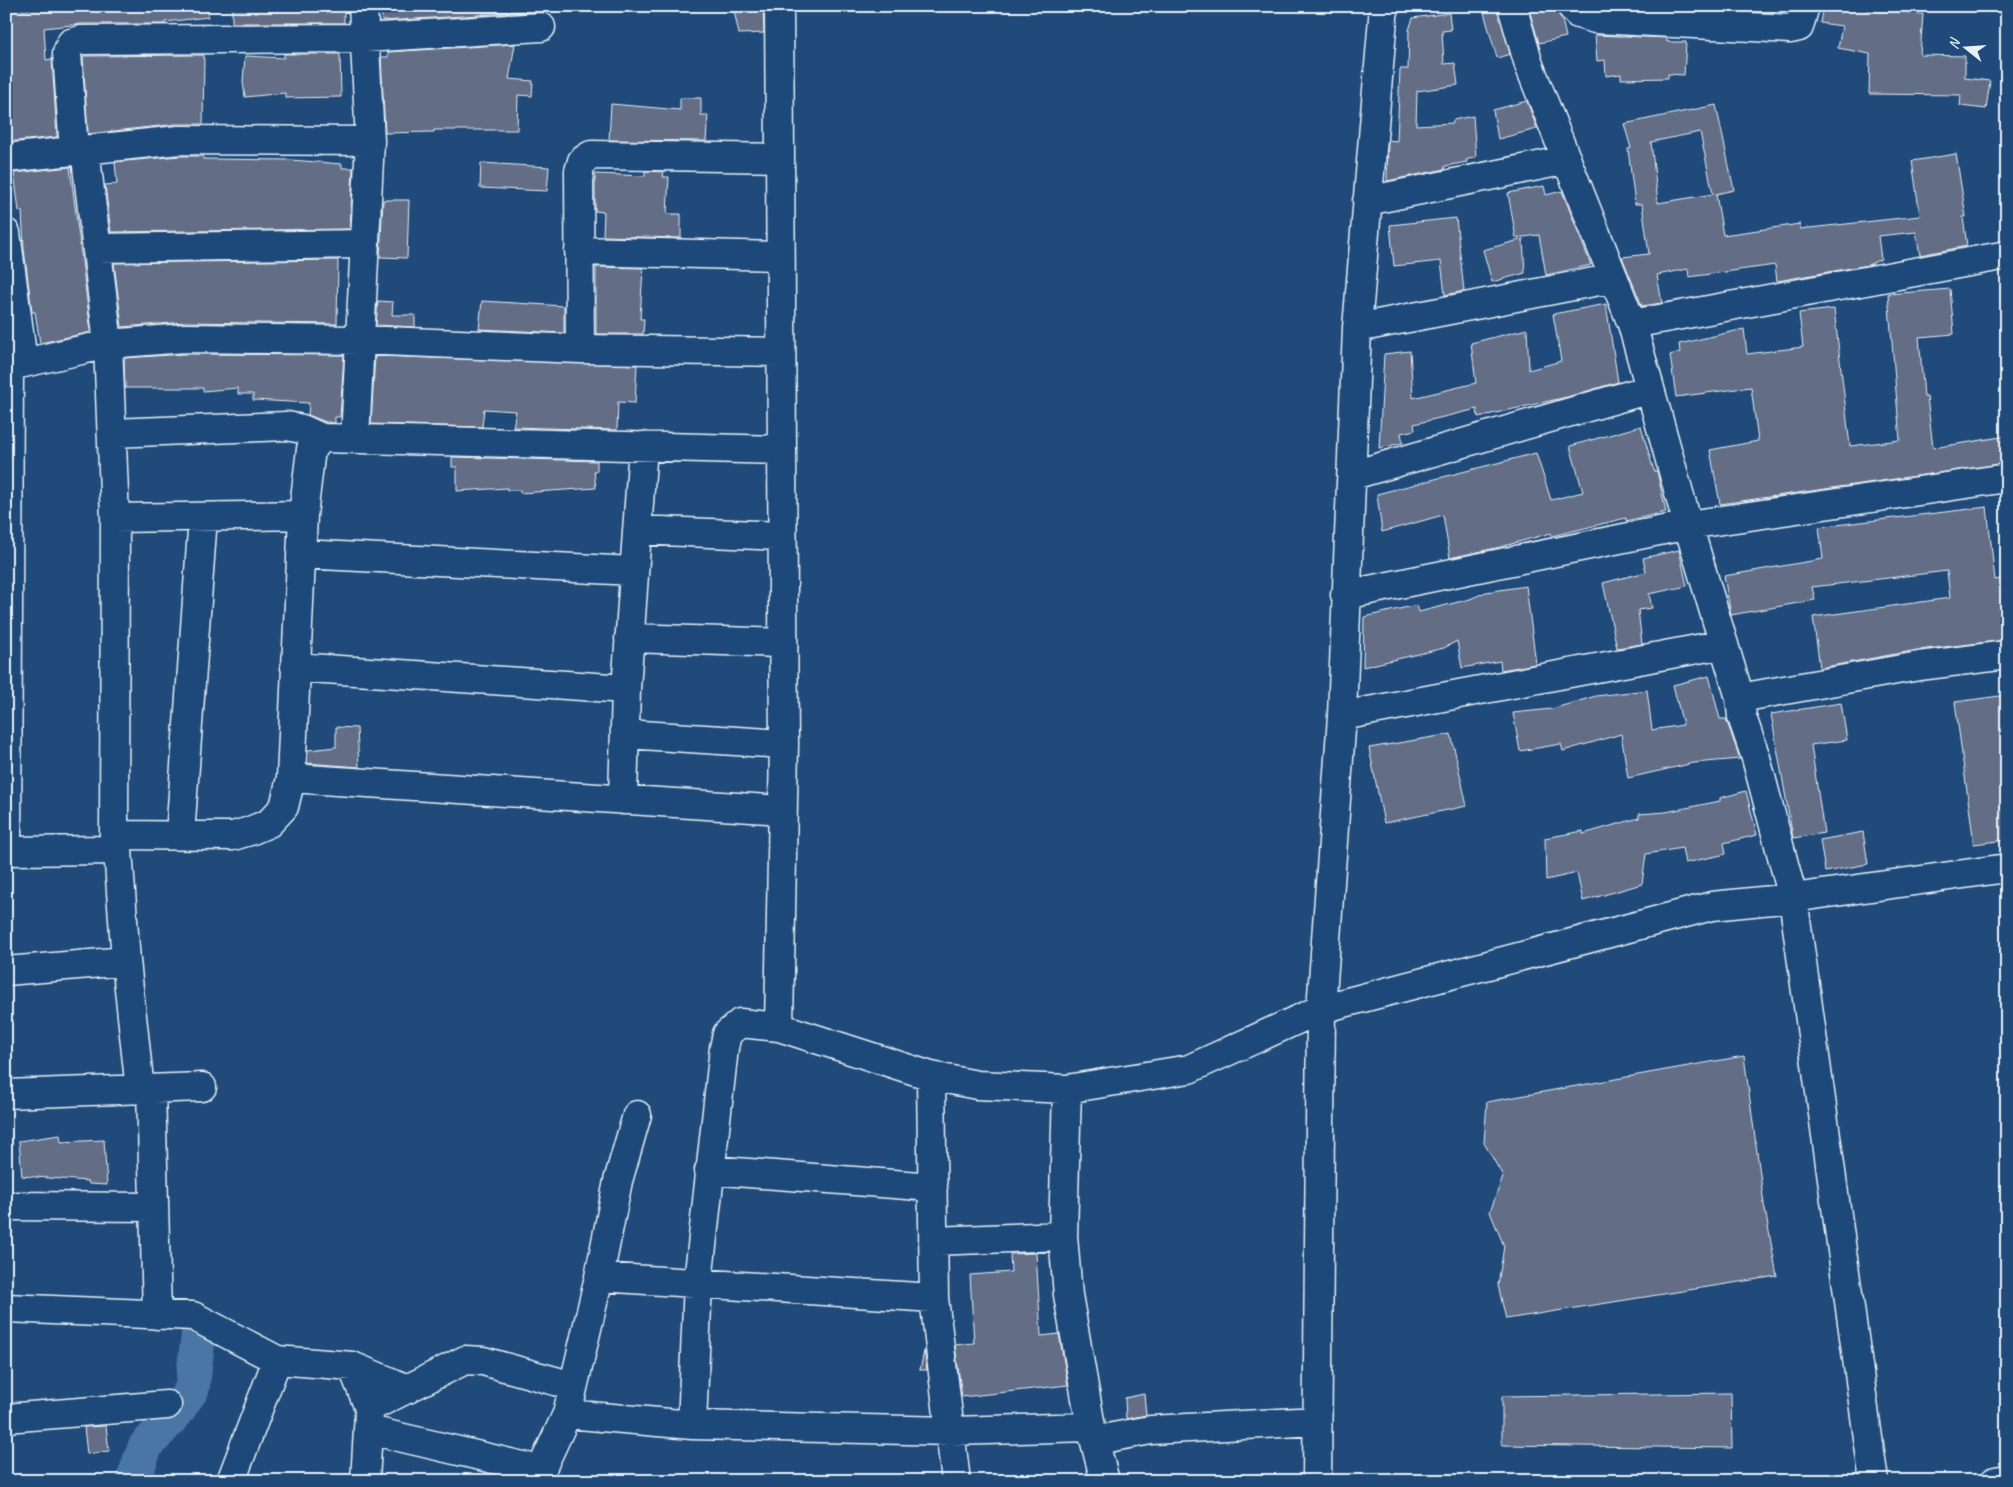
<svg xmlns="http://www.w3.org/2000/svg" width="2013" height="1487" viewBox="0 0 2013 1487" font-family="Caveat,sans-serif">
  <rect width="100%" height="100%" fill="#1f4a7a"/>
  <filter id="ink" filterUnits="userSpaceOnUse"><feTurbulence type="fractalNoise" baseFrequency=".02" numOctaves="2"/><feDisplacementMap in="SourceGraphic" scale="10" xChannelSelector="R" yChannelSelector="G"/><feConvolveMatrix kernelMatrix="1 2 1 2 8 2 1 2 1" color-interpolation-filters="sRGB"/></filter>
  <g filter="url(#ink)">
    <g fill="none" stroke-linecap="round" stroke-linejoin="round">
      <path stroke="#4976a4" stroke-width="35" d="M133,1481L145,1447L175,1414L192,1389L199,1330"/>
    </g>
    <path fill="#646d86" stroke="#e8f1f8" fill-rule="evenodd" d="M6,6H22V10L63,6H208V17L165,22V24H81L44,28L46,60L52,59L57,137L6,142V86H10L8,68H10Z
      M232,6H344V23H232Z
      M379,6H482V13L526,10V12L383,21Z
      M733,6H763L764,33L739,34Z
      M1482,6H1497L1510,54L1497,58Z
      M1528,6H1556L1562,20L1566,37L1539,43Z
      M1823,6H1867V10L1923,14L1920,55L1965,56V78L1990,81L1986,109L1960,106L1961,95L1869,94L1870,54L1838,48L1842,26L1820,23Z
      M1449,13L1451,30L1442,31L1444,64L1455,63L1458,85L1417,91L1416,125L1453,123V120L1473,116L1476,157L1466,160L1467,162L1445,166V169L1387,181L1388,140L1397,141L1400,69H1408L1409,30L1413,18Z
      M1595,35L1667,38V42H1686L1684,75L1668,74V78L1621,79V74L1606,76L1605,60L1597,61Z
      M515,44L509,79L533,81L532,96L518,95L517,130H434V132L385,133L381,57H388V52Z
      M284,54H340L341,97L285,98V93L245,97L243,82L245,56L284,58Z
      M204,55L203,124H177L88,134L83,56Z
      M680,98H701V115H708L706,141L609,140L611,104L680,110Z
      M1527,101L1537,129L1498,139L1493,110Z
      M1716,105L1734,190L1716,194L1723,235L1800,224V229L1920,216L1912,161L1956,154L1966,217H1963L1967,246L1920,255L1916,232L1878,236L1881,259L1868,265L1777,281L1775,265L1689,277L1688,269L1657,275L1662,303L1642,306L1622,257L1649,254L1642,204H1635L1628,149L1631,148L1624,124ZM1700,132L1713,194L1658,203L1651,142Z
      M180,156H203V159L291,160L342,164V168H353L350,229L111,232L105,185L117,184L115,162Z
      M481,163L549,167L547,191L480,188Z
      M70,167L91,332L40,343L35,312H32L24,249L22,211H19L14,173Z
      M645,171L664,172L663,177H669L667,214H681V238L603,236L604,212L595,211V174L645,176Z
      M1544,186L1546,195L1562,191L1591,265L1546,275L1539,235L1516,238L1508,193Z
      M383,200H409L407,258L380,257Z
      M1456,218L1464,291L1445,295L1441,261L1394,266L1390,225Z
      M1523,239L1525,273L1492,282L1483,250Z
      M338,260L337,324L185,322L122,327L114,263Z
      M596,267L643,268L640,319H644L643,334H596Z
      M1950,289L1954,334L1919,337L1924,397H1927L1933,448L2007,436V463L1720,504L1710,450L1758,441L1751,387L1676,397L1670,355L1680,352L1679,344L1744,329L1747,354L1803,347L1799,313L1834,309L1850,446L1900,440L1888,294Z
      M378,301L393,302L392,315H415V327L376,325Z
      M482,301L564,306V333L479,329Z
      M1606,304L1618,382L1567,397L1478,417L1477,409L1414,424L1415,430L1401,433L1403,443L1379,448L1384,354L1410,351L1413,398L1476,383L1471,343L1527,329L1529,370L1561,361L1553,314Z
      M186,354L344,355L340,417H335V423L326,422L308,415L309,403L253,400V394H238V388L203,391V388H125L124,358Z
      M375,356L637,365L635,403L618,402L617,430L513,427L516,411L484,409L482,427L371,424Z
      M1641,426L1654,471H1657L1666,512L1626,521V518L1552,536L1551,533L1500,547L1450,558L1443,515L1382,532L1377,494L1536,453L1551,500L1583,492L1570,446Z
      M452,457L597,461V471H594L596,488L520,493V490H507V488L457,491V467H452Z
      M1987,507L1995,580L2007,578V640L1917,650L1820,668L1813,617L1950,598L1947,571L1812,587L1815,600L1731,615L1724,576L1823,559L1819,527Z
      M1679,550L1687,586L1649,594L1652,608L1638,610L1642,644L1617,648L1603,583L1646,572L1643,558Z
      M1526,586L1536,664L1501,670L1500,661L1462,668L1457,641L1444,648L1363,667L1364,617L1417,605L1419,612L1470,599L1486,592Z
      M1709,676L1720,719H1726L1740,759L1694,763L1628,778L1621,734L1563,751L1561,744L1520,751L1513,713L1552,709L1596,696L1647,690L1652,730L1683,725L1673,685Z
      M2007,695V840L1974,844L1955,702Z
      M1841,703L1847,740L1811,745L1824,833L1793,838L1771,714Z
      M336,727L357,728L359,767L307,763L308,750L336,747Z
      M1451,734L1467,806L1384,823L1369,748Z
      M1746,791L1757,835L1724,843L1726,854L1685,863L1682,848L1646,854L1642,884L1583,901L1577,873L1546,880L1545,838L1583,831V834L1639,818V814L1666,812L1720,801V798Z
      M1863,832L1868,864L1825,872L1820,840Z
      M1744,1056L1764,1204L1777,1276L1506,1319L1498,1285L1504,1246L1490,1212L1503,1176L1484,1143L1487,1102Z
      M60,1135L61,1142L104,1140L107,1185L89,1184L88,1181L22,1176L19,1141Z
      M1036,1253L1041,1336L1059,1334L1068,1385L962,1397L955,1345L974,1343L970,1275L1011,1272L1010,1254Z
      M924,1351L927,1370H920Z
      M1731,1393L1732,1448L1502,1445V1396Z
      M1144,1394L1146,1415L1126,1419L1125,1398Z
      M106,1426L109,1451L87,1454L84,1427Z"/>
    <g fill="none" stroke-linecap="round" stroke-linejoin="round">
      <defs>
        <path id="minor" d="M1512,6L1529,65L1632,324L1688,525L1740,698L1742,717L1756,758L1793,898L1874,1481
          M1571,6L1578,14L1595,19L1790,29L1799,27L1805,6
          M85,149L108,344L115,518L114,835L118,850L126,961L140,1090
          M74,150L67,53L71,43L81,40L365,38L541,27
          M6,158L179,140L370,141
          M1367,201L1567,160
          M6,233L23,362
          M97,248L365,244
          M579,251L779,256
          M1632,324L2007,255
          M1357,328L1614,278
          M580,349L579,171L582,161L591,155L780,158
          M6,367L108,344L185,338L360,340L580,349L781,352
          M112,433L287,426L302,429L322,438L782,450
          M355,439L370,141L363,6
          M1353,475L1650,389
          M115,518L303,515
          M637,530L782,536
          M301,554L633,571
          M1345,595L1688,525L2007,478
          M629,638L783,643
          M295,667L626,689
          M1740,698L1919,666L2007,655
          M1342,716L1724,644
          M625,734L784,744
          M291,778L783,810
          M623,800L626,689L643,446
          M114,835L233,836L250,831L269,823L284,807L291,778L303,515L311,449L322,438
          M180,835L203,517
          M6,851L118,850
          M7,851L9,366
          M6,971L126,961
          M779,1027L784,744L779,6
          M931,1076L934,1298L956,1481
          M151,1089L157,1315
          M1067,1089L1063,1236L1068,1295L1091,1427L1105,1481
          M6,1094L202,1087
          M709,1170L933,1187
          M6,1206L154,1207
          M933,1241L1063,1236
          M599,1277L934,1298
          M6,1308L193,1316L277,1360
          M352,1366L408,1389
          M567,1414L692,1425L951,1431L1091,1427
          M6,1418L167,1405
          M692,1425L698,1282L724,1048L727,1034L740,1023L779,1027L931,1076L977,1085L1067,1089L1189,1069L1321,1009L1712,906L1793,898L2007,868
          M369,1430L540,1470
          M1097,1440L1151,1430L1317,1421
          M231,1481L277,1360L352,1366L369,1408L465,1360L483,1361L573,1386
          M365,1481L369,1412
          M536,1481L567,1414L599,1277L618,1181L637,1115
          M1317,1481L1321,1009L1342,716L1357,328L1384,6
          M1995,1481L2007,1479"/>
      </defs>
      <use href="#minor" stroke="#e8f1f8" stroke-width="31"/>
      <use href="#minor" stroke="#1f4a7a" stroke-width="28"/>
    </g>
  </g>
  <rect width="2013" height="1487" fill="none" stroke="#1f4a7a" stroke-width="25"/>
  <rect x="12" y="12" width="1988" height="1462" fill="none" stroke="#e8f1f8" stroke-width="2" filter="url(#ink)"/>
  <g transform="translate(1966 48) rotate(287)" stroke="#1f4a7a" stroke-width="4" paint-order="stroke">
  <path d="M0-4L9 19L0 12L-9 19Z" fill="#e8f1f8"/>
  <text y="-8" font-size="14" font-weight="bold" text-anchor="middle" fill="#e8f1f8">N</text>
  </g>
</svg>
